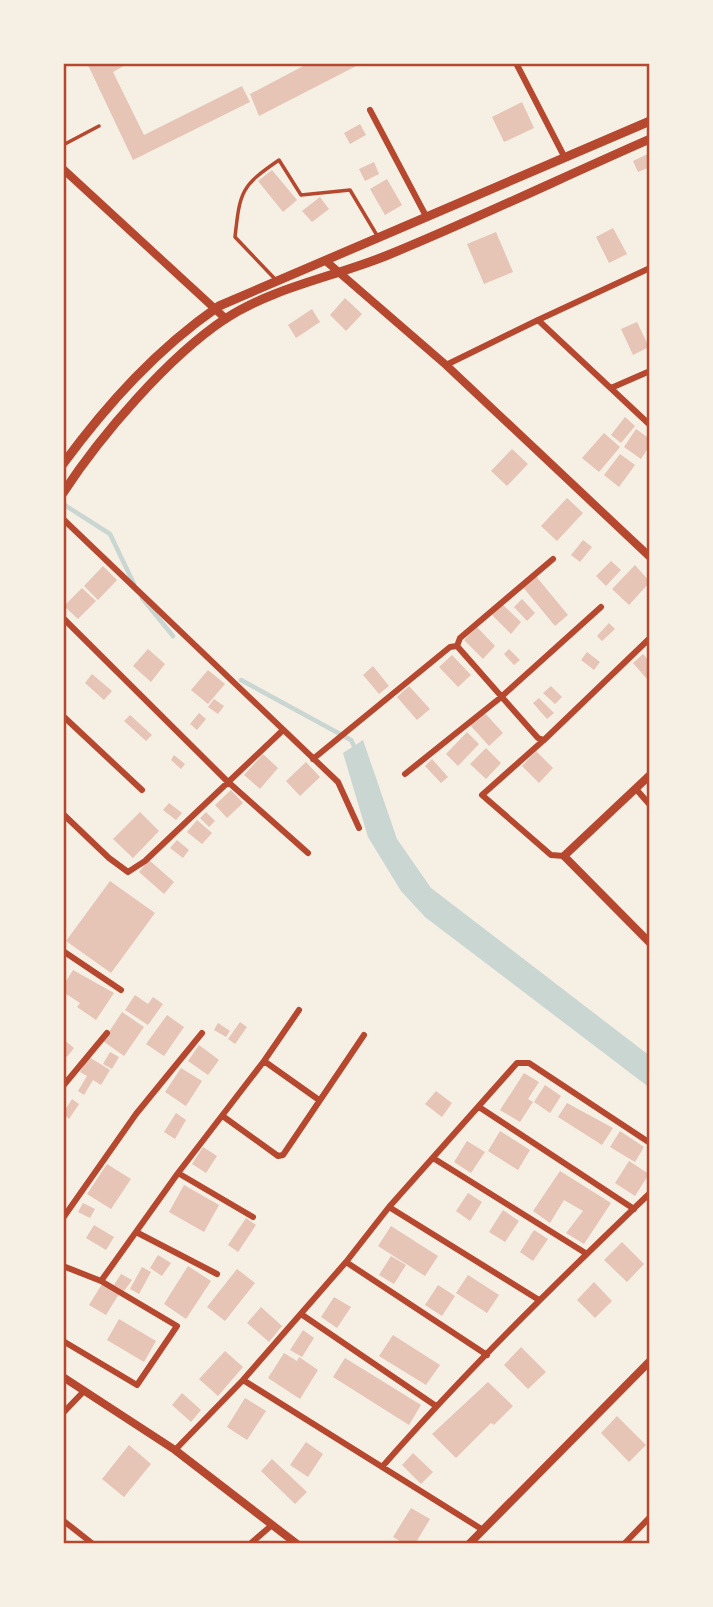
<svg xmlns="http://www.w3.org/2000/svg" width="713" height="1607" viewBox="0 0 713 1607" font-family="'Fira Sans',sans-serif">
  <rect width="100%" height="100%" fill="#f6efe4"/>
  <path fill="#c9d6d2" d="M363,740L397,839L431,888L650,1056V1088L425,917L401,891L368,837L343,753Z"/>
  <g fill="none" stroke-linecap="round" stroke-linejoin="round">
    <path stroke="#c9d6d2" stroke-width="4.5" d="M63,504L110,534L134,584
      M142,598L173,636
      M241,680L351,740L356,750"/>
  </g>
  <path fill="#e6c5b7" d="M87,63H129L113,72L144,135L242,86L250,102L133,160Z
    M309,63H362L259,116L250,94Z
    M522,102L534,128L504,142L492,117Z
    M360,124L366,135L350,144L344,133Z
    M650,153V167L638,172L633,161Z
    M374,162L379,174L365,181L359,169Z
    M272,170L297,200L283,212L258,181Z
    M387,179L402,205L385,215L370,189Z
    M320,197L329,209L312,222L302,211Z
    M613,228L627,254L609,263L596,237Z
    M496,232L513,272L484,284L467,244Z
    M345,298L362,314L346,331L330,315Z
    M312,309L320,322L296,338L288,325Z
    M637,322L649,347L633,355L621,329Z
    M625,417L635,426L621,443L611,435Z
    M636,429L650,439V445L641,459L624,447Z
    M604,433L620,447L599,472L582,458Z
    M512,449L528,464L507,486L491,471Z
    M620,454L635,465L619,487L604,475Z
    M567,498L583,513L557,541L541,526Z
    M583,540L592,547L580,562L571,555Z
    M611,561L621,570L606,586L596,576Z
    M635,565L650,582L629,605L612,589Z
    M103,566L117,580L98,600L84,586Z
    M535,575L568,615L555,626L522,586Z
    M82,588L96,601L78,619L64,606Z
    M522,599L535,613L527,621L514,607Z
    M502,604L521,622L511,634L492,615Z
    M609,623L615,629L602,641L597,636Z
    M477,627L495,646L483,659L464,640Z
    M148,649L165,664L151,682L133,666Z
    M509,649L520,660L514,665L504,654Z
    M587,652L600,662L594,670L581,660Z
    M643,654L650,662V676L647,679L633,663Z
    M452,655L471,675L458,687L439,667Z
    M373,666L389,686L379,694L363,675Z
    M208,670L225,684L208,704L191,690Z
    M92,674L112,691L104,700L85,683Z
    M409,686L430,709L417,720L397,697Z
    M551,686L562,697L555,704L543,693Z
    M539,698L554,713L547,719L533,703Z
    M214,699L224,706L218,714L208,707Z
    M484,712L503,733L489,746L470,725Z
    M199,713L206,719L197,730L190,724Z
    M130,715L152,735L146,741L124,721Z
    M467,732L479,744L458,766L446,754Z
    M486,748L501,763L486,779L470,764Z
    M536,751L553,768L539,783L522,766Z
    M263,754L278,768L260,789L244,775Z
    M174,755L185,764L181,769L171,760Z
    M432,759L448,777L441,783L425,766Z
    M306,762L320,777L300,796L286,781Z
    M231,790L243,803L227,818L215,805Z
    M169,803L182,813L176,820L163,810Z
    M140,812L159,831L133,858L113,839Z
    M206,812L215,821L209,827L200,818Z
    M197,820L212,833L202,844L187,832Z
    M177,840L189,850L183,858L170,848Z
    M149,860L174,882L164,894L139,872Z
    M110,881L155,913L111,973L66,941Z
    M73,970L114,993L96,1020L77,1007L80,1003L63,992V986Z
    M135,995L148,1004L153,997L163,1004L148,1025L125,1010Z
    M122,1012L144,1027L124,1056L103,1041Z
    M167,1015L184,1027L164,1056L146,1044Z
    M240,1022L247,1027L235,1044L228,1039Z
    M218,1023L230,1031L226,1037L214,1030Z
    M63,1039L74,1048L67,1057L63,1053Z
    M199,1045L219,1060L208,1075L188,1061Z
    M110,1052L119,1057L112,1069L103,1064Z
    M89,1057L110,1070L101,1085L93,1080L84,1095L78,1091L87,1076L80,1072Z
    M181,1068L202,1081L186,1106L165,1092Z
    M524,1073L539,1082L528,1099L533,1102L520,1122L500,1110Z
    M545,1085L561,1096L550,1113L534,1102Z
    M436,1091L452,1103L442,1117L425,1104Z
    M72,1099L79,1104L69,1119L63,1113Z
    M567,1103L613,1128L602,1145L558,1117Z
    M176,1113L186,1120L175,1139L164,1132Z
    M500,1131L530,1150L518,1170L488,1151Z
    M620,1131L644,1147L635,1162L610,1147Z
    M467,1141L485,1152L471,1173L454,1162Z
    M203,1147L217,1156L206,1173L192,1164Z
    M629,1161L649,1174L635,1196L615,1183Z
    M107,1164L131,1179L111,1209L87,1194Z
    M560,1171L611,1203L584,1244L566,1233L583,1211L564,1200L550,1223L533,1211Z
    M184,1185L219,1205L204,1232L169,1212Z
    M468,1193L482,1202L470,1221L456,1211Z
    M83,1203L95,1209L90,1218L78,1212Z
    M503,1210L519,1221L505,1242L489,1232Z
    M246,1218L256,1225L238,1252L228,1245Z
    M94,1225L114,1237L106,1250L86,1238Z
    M391,1226L438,1256L425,1276L378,1246Z
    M534,1230L548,1239L533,1261L520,1252Z
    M622,1242L644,1264L627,1282L604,1260Z
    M158,1255L171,1263L162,1276L150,1268Z
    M391,1256L406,1265L394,1284L379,1275Z
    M188,1266L211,1281L186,1319L164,1304Z
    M142,1267L151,1272L139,1294L130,1289Z
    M237,1269L255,1283L225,1321L207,1307Z
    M121,1274L132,1280L124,1291L114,1285Z
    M468,1275L499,1295L487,1313L456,1293Z
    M594,1282L612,1301L595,1318L577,1300Z
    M102,1284L119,1294L106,1315L89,1305Z
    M438,1285L455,1296L442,1316L425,1305Z
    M334,1297L351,1307L337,1328L321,1317Z
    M261,1307L282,1326L269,1342L247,1323Z
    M119,1319L156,1341L144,1362L107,1340Z
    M303,1330L314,1338L302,1357L290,1350Z
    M393,1335L440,1365L426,1385L379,1356Z
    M521,1347L546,1372L528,1389L504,1365Z
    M225,1351L243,1367L218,1396L199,1379Z
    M284,1353L297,1361L299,1357L318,1370L300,1399L268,1378Z
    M345,1358L421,1405L409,1425L333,1377Z
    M488,1382L513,1406L494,1425L491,1423L456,1458L432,1434Z
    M182,1393L201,1410L191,1422L172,1405Z
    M245,1398L266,1411L247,1440L227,1427Z
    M617,1416L646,1445L629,1462L601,1433Z
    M306,1442L323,1454L308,1477L290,1465Z
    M129,1445L151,1464L124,1497L102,1479Z
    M413,1453L433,1472L421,1484L402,1465Z
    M272,1459L307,1492L295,1504L261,1471Z
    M411,1508L430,1519L415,1544H405L393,1537Z"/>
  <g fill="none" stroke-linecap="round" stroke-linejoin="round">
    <path stroke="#b5482f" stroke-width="3.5" d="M63,145L99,126
      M276,280L235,237C240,191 241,186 279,160L301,195L350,190L378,237"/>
    <path stroke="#b5482f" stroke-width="6" d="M516,63L565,158
      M370,110L427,218
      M538,320L650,268
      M446,365L538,320L650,425
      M611,388L650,371
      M63,519L338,782L359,828
      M63,618L227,781L308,853
      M457,646L538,738L544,740L650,638
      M63,716L142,790
      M545,739L482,795L551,855L564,856
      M313,759L450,647L457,646L460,638L553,559
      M405,774L500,698L601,607
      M636,789L650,805
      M63,814L109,858L128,872L145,861L282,731
      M63,951L121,990
      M264,1061L299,1010
      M63,1086L107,1033
      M479,1107L634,1209
      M224,1117L278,1156L283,1155L364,1035
      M433,1158L587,1254
      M178,1173L253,1217
      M389,1207L539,1300
      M63,1218L136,1114L202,1033
      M136,1232L217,1274
      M346,1262L487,1355
      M63,1266L101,1281L177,1326L137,1385L63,1341
      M101,1281L178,1173L264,1061L319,1100
      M301,1314L436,1406
      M243,1380L483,1530
      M63,1413L84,1391
      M175,1450L243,1380L346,1262L389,1207L517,1063H529L650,1143
      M382,1467C466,1371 557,1282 650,1193
      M65,1522L93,1544
      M250,1544L272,1525
      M624,1544L650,1517"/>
    <path stroke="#b5482f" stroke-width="8" d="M63,169L226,319
      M327,262L446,365L650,557
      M650,775L564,856L650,943
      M63,1377L175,1450L297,1544
      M469,1544L650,1361"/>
    <path stroke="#b5482f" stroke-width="9" d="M63,464C108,403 157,349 219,306L650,121
      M63,493C101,435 168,357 225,319C274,287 334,277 388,255C476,219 563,177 650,139"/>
  </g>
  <rect width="713" height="1607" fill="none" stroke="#f6efe4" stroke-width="130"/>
  <rect x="65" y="65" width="583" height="1477" fill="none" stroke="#b5482f" stroke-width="2.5"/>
</svg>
